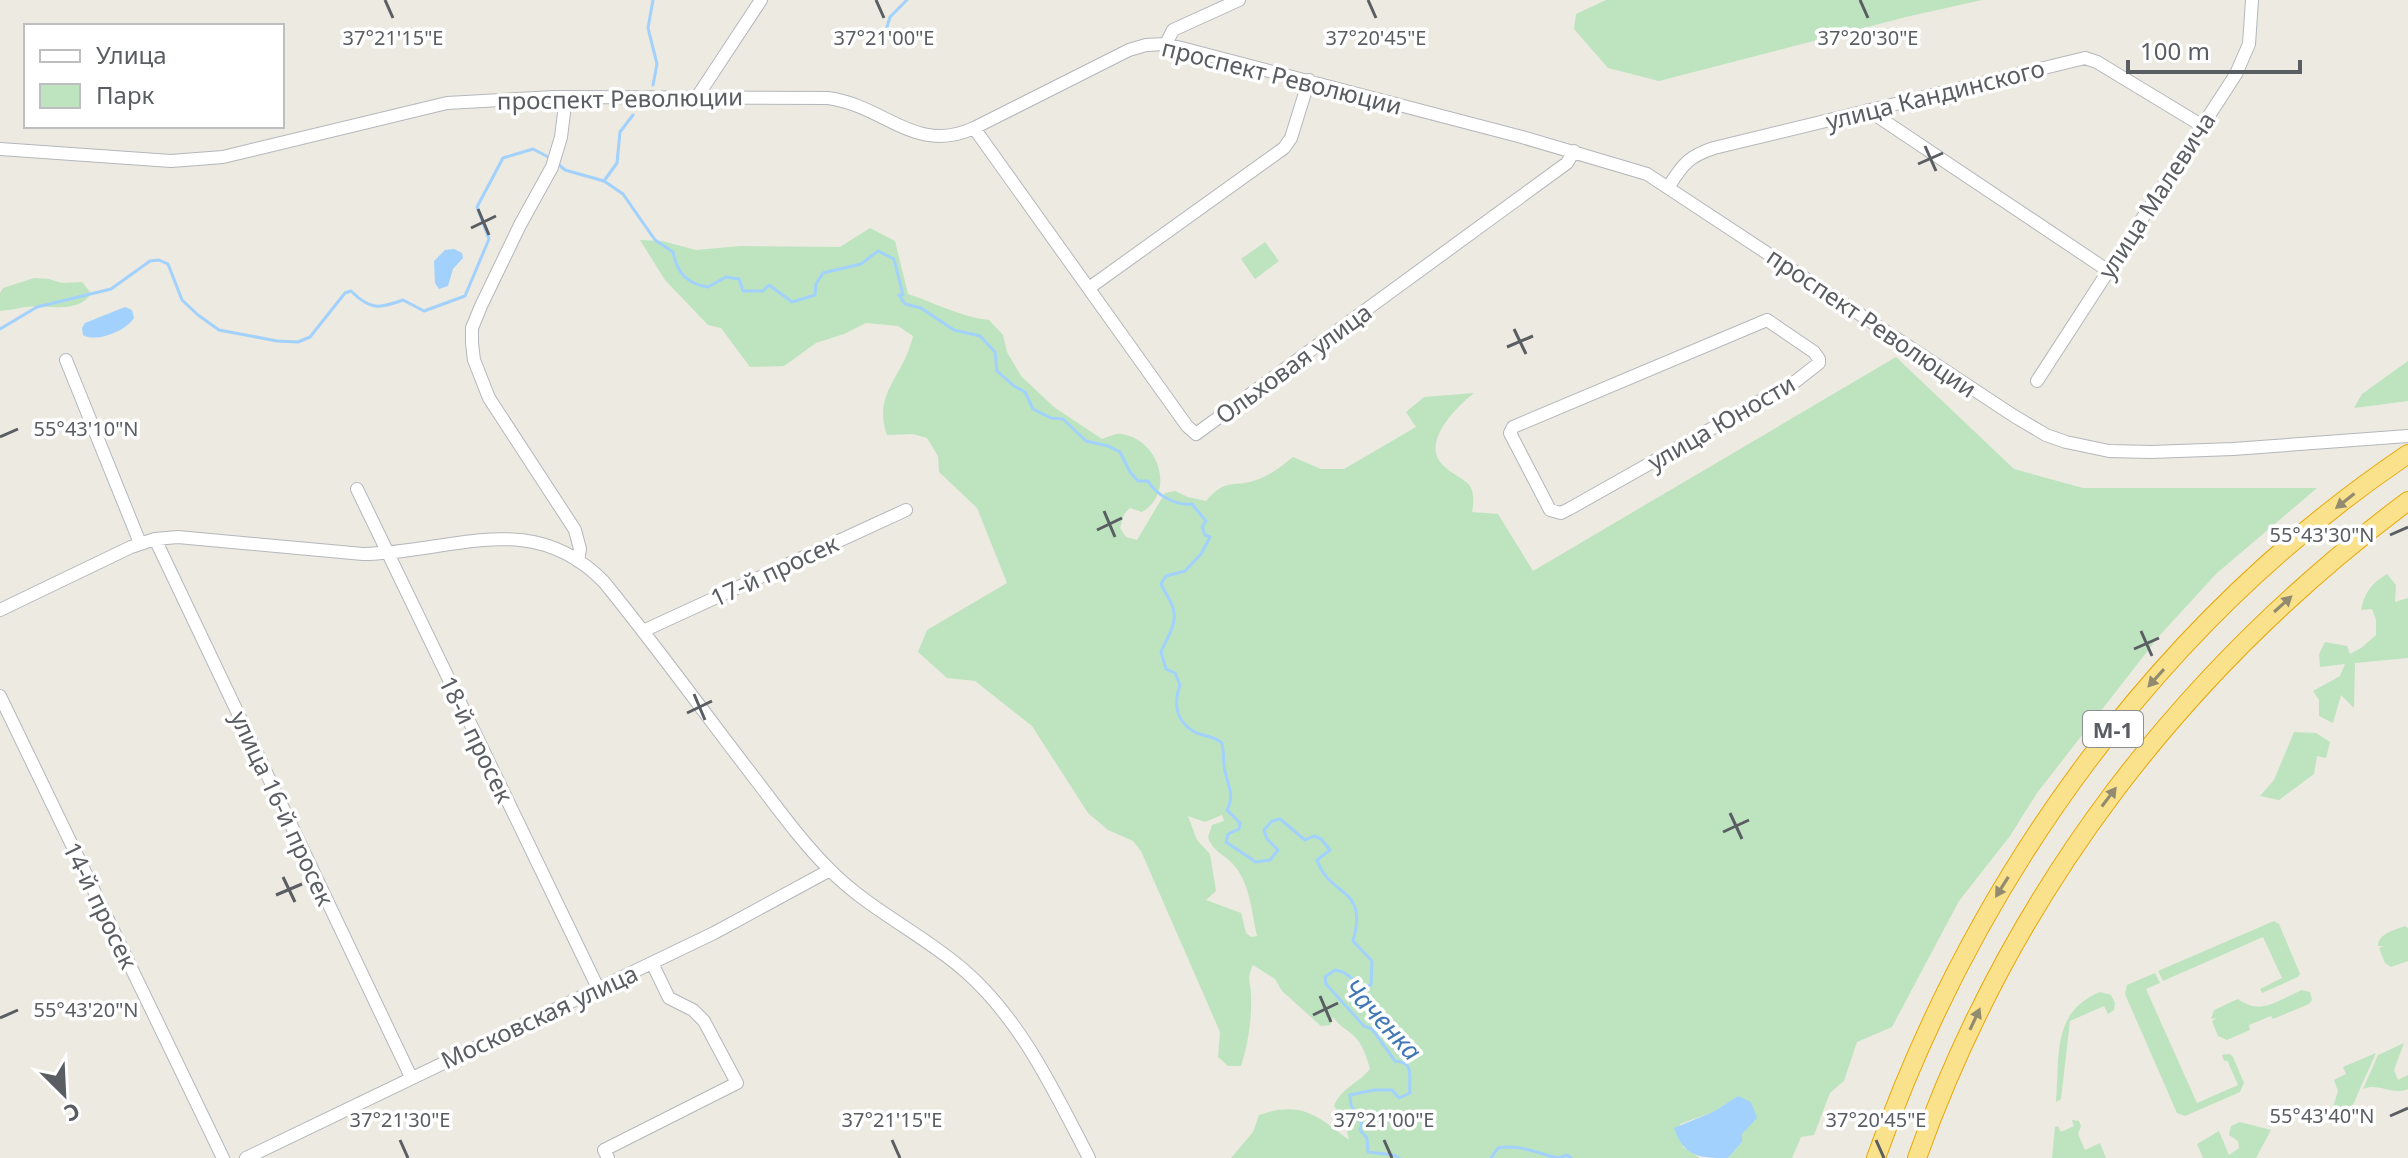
<svg xmlns="http://www.w3.org/2000/svg" width="2408" height="1158" viewBox="0 0 2408 1158" font-family="'Noto Sans',sans-serif">
  <rect width="100%" height="100%" fill="#eceae1"/>
  <path fill="#bee4bf" fill-rule="evenodd" d="M1606,0H1982L1906,17L1659,81L1608,68L1574,29L1576,14Z
    M870,228L895,241L908,294C936,303 960,317 989,320L1003,335L1007,352L1021,376L1054,407L1102,439C1108,437 1116,433 1121,434C1159,439 1176,492 1142,512L1130,508L1124,514L1120,528L1126,537L1137,540L1165,493L1175,491L1188,497L1206,501C1227,476 1234,489 1259,479C1272,474 1282,466 1293,457L1321,469H1344L1416,427L1406,412L1424,397L1474,393C1456,407 1418,445 1445,467C1463,483 1478,479 1472,512L1498,514L1533,571L1896,357L2014,469L2083,488H2317L2217,573L2160,635L2037,793L2010,836L1959,901L1892,1027L1857,1042L1844,1081L1830,1093L1814,1135L1801,1137L1792,1158H1728L1742,1142L1738,1096L1713,1112L1680,1124L1683,1147L1700,1158H1231L1253,1132L1259,1115C1301,1100 1318,1116 1349,1140L1346,1126L1334,1106C1341,1088 1359,1083 1370,1069C1367,1058 1363,1045 1355,1037C1347,1029 1339,1026 1333,1017L1330,1025L1321,1026L1282,991L1275,979L1253,965C1246,980 1251,981 1251,996C1252,1018 1248,1045 1241,1066H1228L1218,1057L1220,1032L1141,851L1133,841L1108,830L1088,813L1032,726L975,681L947,678L918,652L927,630L1007,583L977,508L939,472L938,456L927,438L913,434L887,435C872,393 904,377 913,336L898,326L866,323L844,334L816,343L784,366L750,367L721,328L708,325L665,280L640,240L662,241L696,250L740,246L840,247ZM1222,815L1224,821L1212,825L1208,837C1213,852 1224,854 1233,864C1250,883 1252,913 1257,936L1251,937L1246,933L1241,913L1206,900L1216,891L1210,854L1197,840L1188,816L1205,822Z
    M1265,242L1279,261L1255,279L1241,259Z
    M34,278L49,279L62,283L82,282L91,293C79,315 45,304 25,307C17,309 9,310 0,311V293L3,288Z
    M2408,361V401L2354,408L2362,394Z
    M2387,574L2396,585L2395,602L2408,598V658L2355,663L2354,708L2341,695L2333,723L2319,716V700L2313,691L2340,676L2345,664L2320,667L2319,654L2325,642L2347,646L2350,654L2361,648L2376,635V620L2372,609L2361,610C2365,592 2371,584 2387,574Z
    M2294,732L2316,733L2330,742L2326,758L2317,756L2314,774L2279,800L2260,796L2274,780Z
    M2274,921L2279,924L2300,974L2298,977L2262,993L2260,989L2282,978L2263,937L2163,981L2158,971Z
    M2405,926L2408,928V961L2391,967L2385,963L2379,948L2384,946H2378C2378,934 2394,930 2405,926Z
    M2155,973L2160,983L2146,989L2197,1103L2238,1085L2227,1060L2224,1061L2222,1055L2230,1054L2233,1057L2244,1083L2240,1092L2185,1116L2177,1113L2125,994L2127,985Z
    M2302,990L2310,992L2312,1000L2309,1004L2273,1019L2271,1016L2249,1025L2250,1030L2227,1040L2218,1036L2212,1021L2217,1018L2211,1019L2214,1010L2238,999C2262,1016 2276,1001 2302,990Z
    M2100,992L2111,995L2115,1003L2114,1010L2108,1014L2104,1006L2070,1021L2061,1099L2056,1102C2060,1057 2051,1012 2100,992Z
    M2404,1043L2394,1070L2398,1080L2408,1075V1089C2392,1096 2379,1082 2363,1089L2378,1055Z
    M2376,1053L2351,1109L2330,1117L2338,1091L2334,1080L2346,1074L2343,1067Z
    M2072,1120L2079,1121L2081,1126L2078,1134L2085,1150L2100,1143L2106,1158H2052L2055,1127L2058,1126L2061,1132L2074,1126Z
    M2240,1122L2271,1130L2256,1158H2203L2197,1144L2219,1131L2229,1155L2239,1148L2238,1141L2229,1135L2231,1126Z"/>
  <path fill="#a1d1fc" d="M454,249L462,253L463,258L453,269L448,286L439,289L435,283L434,261L445,250Z
    M125,307L132,310L134,318C126,331 96,343 83,335L82,328L85,323Z
    M1738,1096L1751,1102L1757,1118L1742,1134V1142L1728,1158C1701,1158 1684,1158 1674,1128L1713,1112Z"/>
  <g fill="none" stroke-linecap="round" stroke-linejoin="round">
    <path stroke="#a1d1fc" stroke-width="3" d="M653,0L648,28L657,64L653,85
      M887,27L890,17L907,0
      M558,164L565,170L604,181L623,194L655,240L673,252C677,273 687,284 708,287L726,277L739,279L743,291H763L769,285L792,302L815,295L816,284L823,273L861,264L878,251L894,259L903,295H899L905,304L921,308L954,330L980,336L995,352L997,371L1014,386L1025,392L1033,409L1051,418L1063,419L1086,441L1108,446L1120,452L1130,472L1138,481H1148C1156,495 1176,506 1192,504L1206,521L1202,527L1205,535L1210,537L1201,554L1185,571L1166,576L1161,584C1164,592 1171,599 1173,608C1178,624 1167,637 1161,652L1166,669L1175,673L1180,685C1174,702 1175,720 1193,731C1202,737 1211,734 1222,743C1224,753 1223,762 1225,771C1228,787 1235,794 1227,810L1240,823L1239,829L1228,834L1226,842L1256,862L1270,860L1278,850L1267,839L1264,830L1272,821L1280,819L1305,840L1314,836L1321,839L1330,850L1317,860C1330,898 1369,886 1353,941L1372,961L1371,985L1364,987L1343,972L1335,970L1325,977L1326,984L1364,1026L1372,1029L1395,1061C1416,1062 1408,1079 1410,1093L1399,1098L1392,1090H1374L1350,1095L1351,1105L1362,1124L1360,1130L1367,1138L1368,1152L1394,1155L1399,1158
      M604,181L617,163L620,132L633,115
      M0,329L37,307L111,289L150,261L159,260L168,264L182,300L198,315L219,330L277,341L298,342L310,337L345,293L351,291C370,310 379,309 403,300L424,311L465,296L489,239L477,207L503,158L533,149L552,159
      M1491,1158L1498,1148C1518,1144 1538,1153 1557,1158
      M1558,1158L1567,1155L1571,1158"/>
    <defs>
      <path id="minor" d="M1166,44L1173,30L1239,0
        M566,97L561,137L552,167L520,225L481,306L472,328V343L474,360L489,398L575,530L580,549L578,561
        M697,97L761,0
        M1868,110L2107,270
        M974,128L1187,426L1196,434L1567,163L1574,151
        M0,149L171,161L223,157L447,103L554,97L828,98C886,106 915,155 974,128L1129,50L1146,45L1166,44L1522,137L1647,174L2014,416L2046,435L2066,442L2109,451L2151,452L2233,449L2408,436
        M1669,186C1683,164 1689,156 1714,148L2085,58L2097,62L2201,125
        M1089,288L1284,148L1291,138L1309,80
        M1767,320L1814,352L1819,359V363L1796,381L1569,509L1561,513L1550,510L1510,433L1513,427Z
        M66,360L140,543
        M2037,381L2236,74L2249,44L2252,0
        M357,489L598,988
        M155,539L411,1077
        M0,610L131,547L155,539L178,537L363,554C452,553 531,507 604,582C657,647 705,714 756,780C779,810 802,842 829,869C869,910 923,934 965,971C1022,1021 1055,1093 1089,1158
        M643,631L906,510
        M0,696L223,1158
        M246,1158L714,933L830,870
        M608,1158L604,1150L737,1083L704,1021L693,1010L669,998L652,963"/>
      <path id="highway" d="M1876,1158C1976,876 2158,623 2408,454
        M1917,1158C2013,890 2181,671 2408,501"/>
    </defs>
    <use href="#minor" stroke="#b4b7bb" stroke-width="14"/>
    <use href="#highway" stroke="#e7a807" stroke-width="20"/>
    <use href="#minor" stroke="#fff" stroke-width="12"/>
    <use href="#highway" stroke="#fae18b" stroke-width="18"/>
  </g>
  <defs><path id="oneway-solid" d="M-6-.8H1V-3.2L6.5 0L1 3.2V.8H-6Z" transform="scale(2)"/></defs>
  <g fill="#928b70">
    <use href="#oneway-solid" transform="translate(2345 501) rotate(142)"/>
    <use href="#oneway-solid" transform="translate(2283 604) rotate(-42)"/>
    <use href="#oneway-solid" transform="translate(2156 678) rotate(132)"/>
    <use href="#oneway-solid" transform="translate(2109 797) rotate(-53)"/>
    <use href="#oneway-solid" transform="translate(2002 887) rotate(122)"/>
    <use href="#oneway-solid" transform="translate(1975 1019) rotate(-65)"/>
  </g>
  <path fill="none" stroke="#5a5d62" stroke-width="3" d="M385,0L393,18M876,0L884,18M1368,0L1376,18M1860,0L1868,18M1925,146L1936,171M1918,164L1943,153M478,209L489,235M471,228L496,216M1514,329L1526,354M1507,347L1533,336M0,437L18,429M1104,511L1115,537M1097,530L1122,518M2390,535L2408,527M2141,631L2152,656M2134,649L2159,638M694,694L705,720M687,713L712,701M1730,813L1742,839M1723,832L1749,820M283,877L295,902M276,895L302,884M1320,996L1331,1022M1313,1015L1338,1003M0,1018L18,1010M2390,1116L2408,1108M400,1140L408,1158M892,1140L900,1158M1384,1140L1392,1158M1876,1140L1884,1158"/>
  <g text-anchor="middle" dominant-baseline="central" stroke-width="7" stroke-linejoin="round" paint-order="stroke">
    <rect fill="#fff" stroke="#8c8e91" stroke-width="2" x="2083" y="711" width="60" height="36" rx="6"/>
    <g font-size="22" font-weight="bold" fill="#5a5d62">
      <text x="2113" y="729">М-1</text>
    </g>
    <g font-size="24" fill="#5a5d62" stroke="#fff">
      <text transform="translate(1282 76) rotate(14)">проспект Революции</text>
      <text transform="translate(1935 94) rotate(-14)">улица Кандинского</text>
      <text transform="translate(620 98) rotate(-1)">проспект Революции</text>
      <text transform="translate(2156 195) rotate(-57)">улица Малевича</text>
      <text transform="translate(1872 322) rotate(34)">проспект Революции</text>
      <text transform="translate(1293 363) rotate(-36)">Ольховая улица</text>
      <text transform="translate(1721 422) rotate(-30)">улица Юности</text>
      <text transform="translate(774 570) rotate(-25)">17-й просек</text>
      <text transform="translate(477 739) rotate(64)">18-й просек</text>
      <text transform="translate(283 808) rotate(65)">улица 16-й просек</text>
      <text transform="translate(101 905) rotate(64)">14-й просек</text>
      <text transform="translate(539 1016) rotate(-25)">Московская улица</text>
    </g>
    <g font-size="26" font-style="italic" fill="#4277b6" stroke="#fff">
      <text transform="translate(1383 1019) rotate(47)">Чаченка</text>
    </g>
  </g>
  <g font-size="20" text-anchor="middle" fill="#5a5d62" stroke="#fff" stroke-width="7" stroke-linejoin="round" paint-order="stroke">
    <text x="393" y="45">37°21'15"E</text>
    <text x="884" y="45">37°21'00"E</text>
    <text x="1376" y="45">37°20'45"E</text>
    <text x="1868" y="45">37°20'30"E</text>
    <text x="86" y="436">55°43'10"N</text>
    <text x="2322" y="542">55°43'30"N</text>
    <text x="86" y="1017">55°43'20"N</text>
    <text x="2322" y="1123">55°43'40"N</text>
    <text x="400" y="1127">37°21'30"E</text>
    <text x="892" y="1127">37°21'15"E</text>
    <text x="1384" y="1127">37°21'00"E</text>
    <text x="1876" y="1127">37°20'45"E</text>
  </g>
  <rect x="24" y="24" width="260" height="104" fill="#ffffff" stroke="#bdbec0" stroke-width="2"/>
  <rect x="40" y="50" width="40" height="12" fill="#ffffff" stroke="#bdbec0" stroke-width="2"/>
  <text x="96" y="64" font-size="24" fill="#5a5d62">Улица</text>
  <rect x="40" y="84" width="40" height="24" fill="#bee4bf" stroke="#bdbec0" stroke-width="2"/>
  <text x="96" y="104" font-size="24" fill="#5a5d62">Парк</text>
  <g transform="translate(64 1094) rotate(156)" stroke="#ffffff" stroke-width="6" paint-order="stroke">
  <path d="M0-6L14 30L0 20L-14 30Z" fill="#5a5d62"/>
  <text y="-12" font-size="22" font-weight="bold" text-anchor="middle" fill="#5a5d62">С</text>
  </g>
  <path d="M2128 60v12h172v-12" fill="none" stroke="#5a5d62" stroke-width="4"/>
  <text x="2140" y="60" font-size="24" fill="#5a5d62" stroke="#ffffff" stroke-width="6" paint-order="stroke">100 m</text>
</svg>
